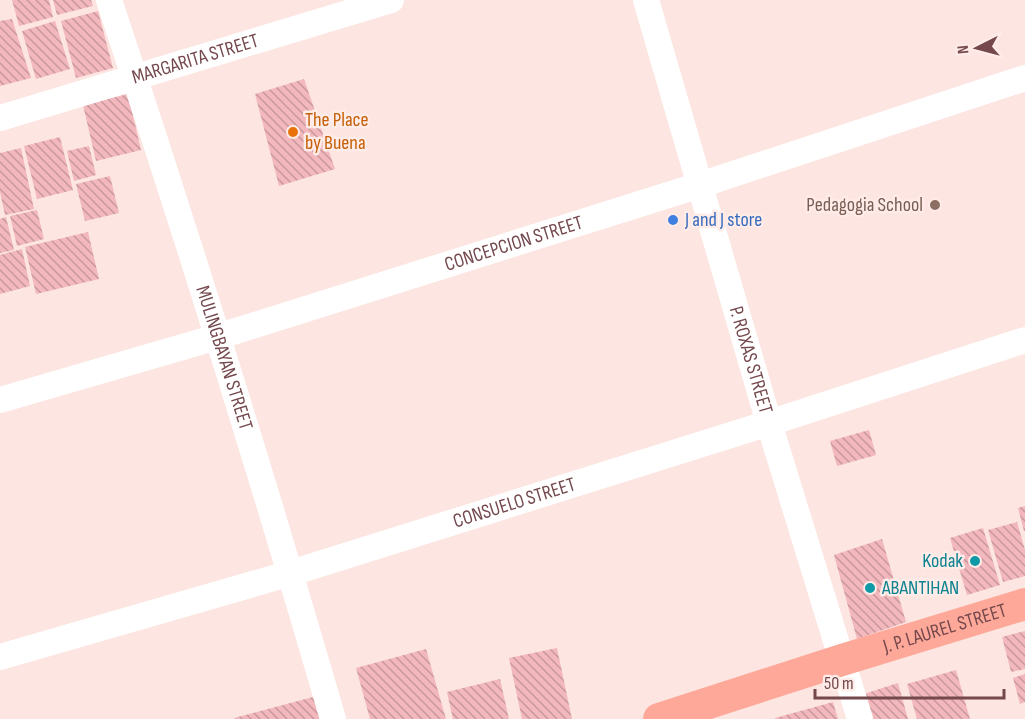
<svg xmlns="http://www.w3.org/2000/svg" width="1025" height="719" viewBox="0 0 1025 719" font-family="'Sofia Sans Condensed',sans-serif">
  <defs>
    <pattern id="building-back-hatch" width="6" height="6" patternUnits="userSpaceOnUse" patternTransform="scale(1.5)"><rect width="6" height="6" fill="#f2b8bd"/><path d="M-1 5l2 2M0 0l6 6M5-1l2 2" fill="none" stroke="#c9989c"/></pattern>
  </defs>
  <rect width="100%" height="100%" fill="#fde5e1"/>
  <path fill="url(#building-back-hatch)" d="M12,0H49L53,17L19,26Z
    M53,0H91L93,6L57,15Z
    M98,11L113,68L76,78L61,21Z
    M12,19L31,78L0,86V21Z
    M55,21L70,69L36,79L22,31Z
    M304,79L335,169L279,186L255,94Z
    M128,94L141,150L96,161L83,105Z
    M60,137L73,190L37,199L24,146Z
    M89,146L96,175L74,181L67,151Z
    M21,148L34,209L5,215L0,192V153Z
    M110,176L119,213L85,221L76,184Z
    M37,210L44,239L17,246L10,216Z
    M6,217L14,250L0,253V219Z
    M88,232L99,279L36,294L25,247Z
    M22,249L30,286L0,294V255Z
    M869,430L876,455L837,466L830,441Z
    M1025,506V531H1024L1018,508Z
    M1017,522L1025,550V576L1003,582L988,530Z
    M983,528L1000,585L967,595L950,538Z
    M882,539L906,622L857,639L834,555Z
    M1025,631V669L1011,672L1002,637Z
    M557,648L572,719H522L509,658Z
    M426,649L446,719H370L356,668Z
    M956,670L970,719H917L907,684Z
    M1025,674V702L1020,704L1013,678Z
    M500,679L509,719H453L447,692Z
    M898,683L908,719H872L864,694Z
    M324,694L331,719H235L234,718Z
    M833,702L838,719H775V718Z"/>
  <g fill="none" stroke-linecap="round" stroke-linejoin="round">
    <g stroke="#fff" stroke-width="26">
      <path id="s1" d="M109,0C188,238 263,478 333,719"/>
      <path id="s2" d="M646,0L769,423L860,719"/>
      <path id="s3" d="M0,118L391,0"/>
      <path id="s4" d="M0,400L217,337L700,185L1025,78"/>
      <path id="s5" d="M0,657L291,573L769,423L1025,340"/>
    </g>
    <path stroke="#fda898" stroke-width="32" id="s6" d="M659,719L842,660L1025,604"/>
  </g>
  <circle fill="#e8710a" stroke="#ffebe8" stroke-width="2" cx="293" cy="132" r="6"/>
  <circle fill="#8d6e63" stroke="#ffebe8" stroke-width="2" cx="935" cy="205" r="6"/>
  <circle fill="#3f7fe0" stroke="#ffebe8" stroke-width="2" cx="673" cy="220" r="6"/>
  <g fill="#0f9aa8" stroke="#ffebe8" stroke-width="2">
    <circle cx="975" cy="561" r="6"/>
    <circle cx="870" cy="588" r="6"/>
  </g>
  <g text-anchor="middle" dominant-baseline="central" stroke-width="5" stroke-linejoin="round" paint-order="stroke">
    <g font-size="20" fill="#74484d" stroke="#ffebe8">
      <text stroke="none"><textPath href="#s3" startOffset="204">MARGARITA STREET</textPath></text>
      <text stroke="none"><textPath href="#s4" startOffset="537">CONCEPCION STREET</textPath></text>
      <text stroke="none"><textPath href="#s1" startOffset="376">MULINGBAYAN STREET</textPath></text>
      <text stroke="none"><textPath href="#s2" startOffset="375">P. ROXAS STREET</textPath></text>
      <text stroke="none"><textPath href="#s5" startOffset="537">CONSUELO STREET</textPath></text>
      <text stroke="none"><textPath href="#s6" startOffset="300">J. P. LAUREL STREET</textPath></text>
    </g>
    <g font-size="20" fill="#c56008" stroke="#ffebe8" text-anchor="start">
      <text x="305" y="120">The Place<tspan x="305" dy="23">by Buena</tspan></text>
    </g>
    <g font-size="20" fill="#785e54" stroke="#ffebe8" text-anchor="end">
      <text x="923" y="205">Pedagogia School</text>
    </g>
    <g font-size="20" fill="#366cbe" stroke="#ffebe8" text-anchor="start">
      <text x="685" y="220">J and J store</text>
    </g>
    <g font-size="20" fill="#0d838f" stroke="#ffebe8" text-anchor="end">
      <text x="963" y="561">Kodak</text>
      <text x="882" y="588" text-anchor="start">ABANTIHAN</text>
    </g>
  </g>
  <g transform="translate(977 48) rotate(264)" stroke="#ffebe8" stroke-width="4.5" paint-order="stroke">
  <path d="M0-4.5L10 22L0 15L-10 22Z" fill="#74484d"/>
  <text y="-9" font-size="16" font-weight="bold" text-anchor="middle" fill="#74484d">N</text>
  </g>
  <path d="M815 689v9h189v-9" fill="none" stroke="#74484d" stroke-width="3"/>
  <text x="824" y="689" font-size="18" fill="#74484d" stroke="#ffebe8" stroke-width="4.5" paint-order="stroke">50 m</text>
</svg>
